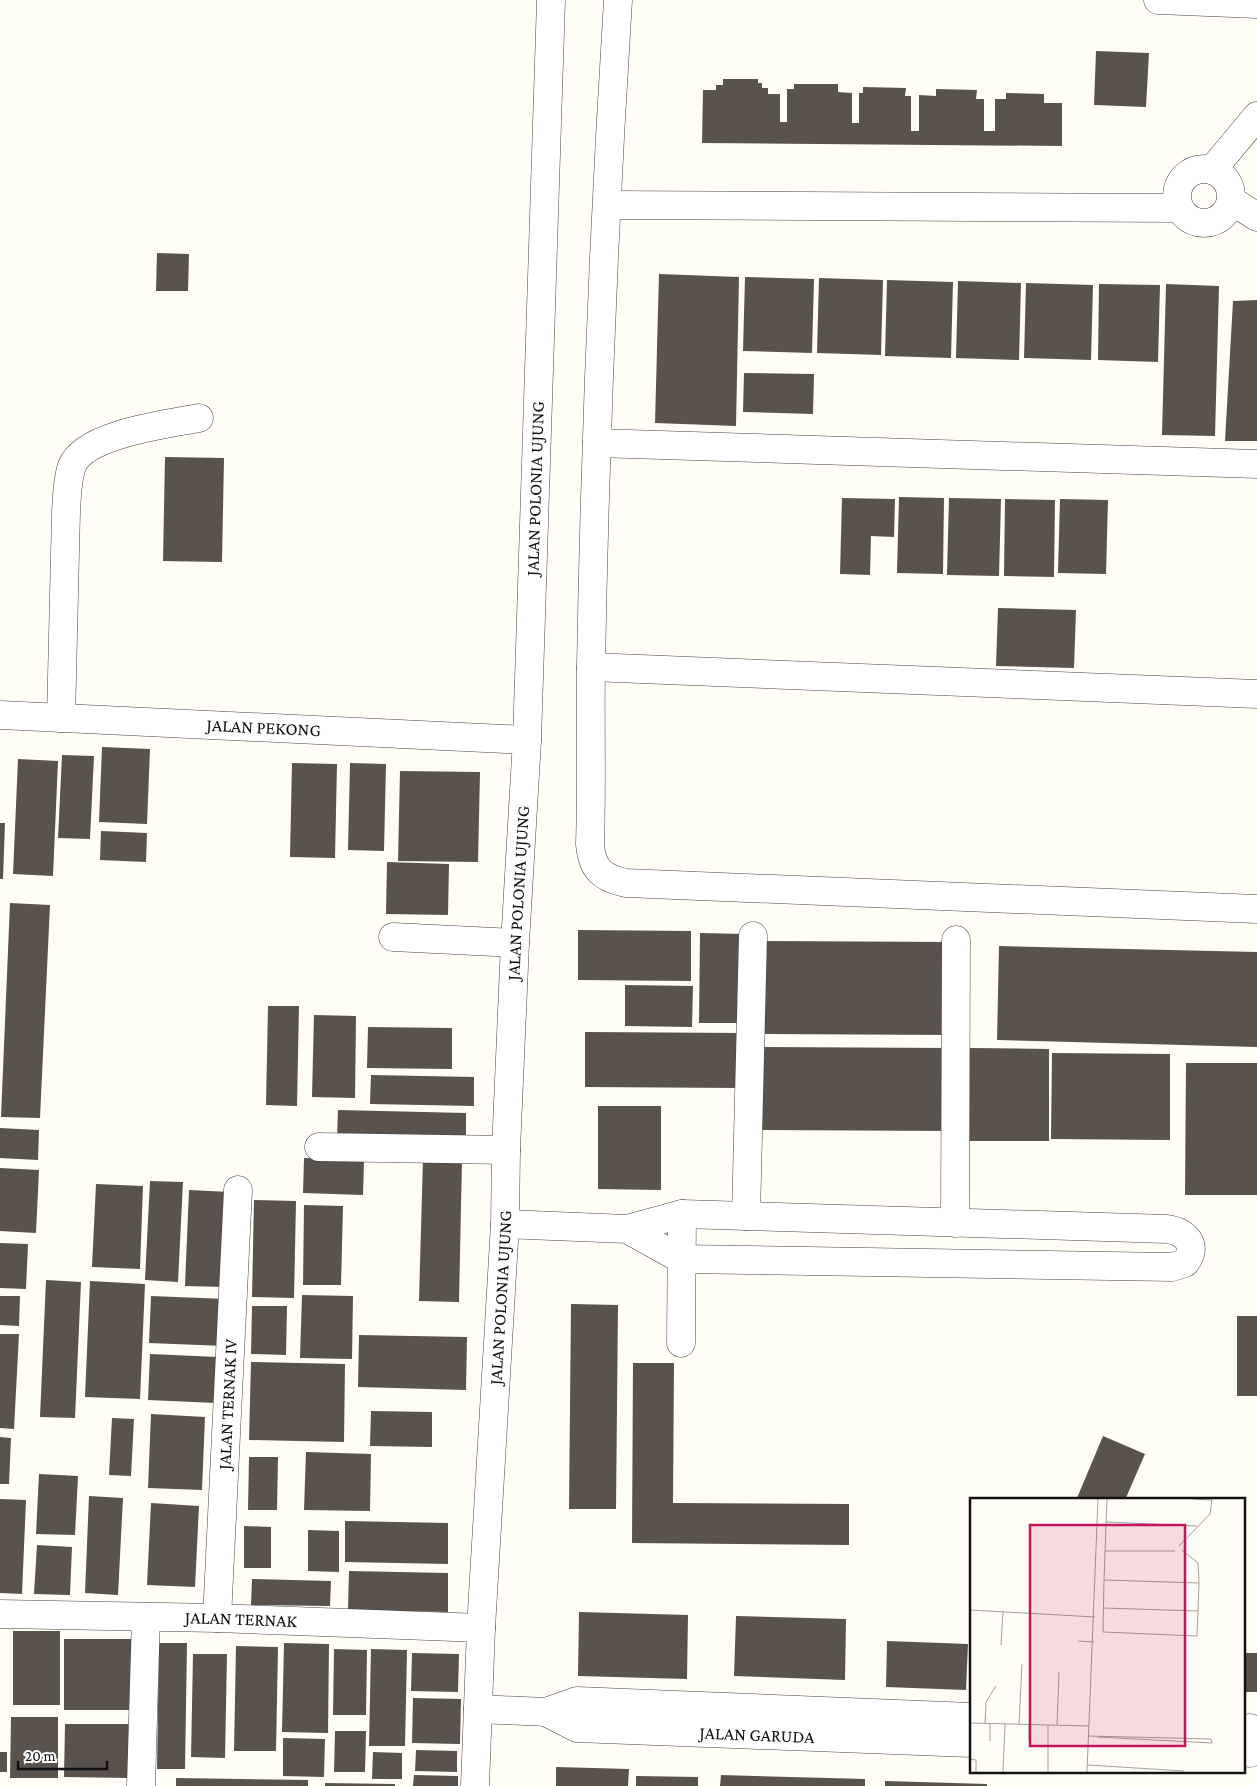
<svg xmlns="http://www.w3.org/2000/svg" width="1257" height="1786" viewBox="0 0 1257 1786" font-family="'Crimson Pro',serif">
  <rect width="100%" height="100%" fill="#fffdf5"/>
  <path fill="#5a524d" d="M1096,51L1149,53L1146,107L1094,105Z
    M723,79H758V83H762V88H768V94H780V122H787V89H794V84H838V92L852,93V123H859V93H863V87L906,88L905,96H911V131H919V95L936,96V89L977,90L976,99H984V131H995V99H1006V93L1044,94V103H1062V146L702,143L703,90H716V85H723Z
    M157,253L189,254L188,291H156Z
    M659,274L739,277L736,426L655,423Z
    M745,277L814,279L812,353L743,351Z
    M819,278L883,280L881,355L817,353Z
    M887,280L953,282L951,358L885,356Z
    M958,281L1021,283L1019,360L956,358Z
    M1026,283L1093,285L1091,360L1024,358Z
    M1099,284L1160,285L1158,362L1098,360Z
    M1166,284L1219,286L1215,436L1162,435Z
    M1257,300V441H1225L1233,301Z
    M744,373L814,374L813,414L743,412Z
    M165,457L224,458L222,562L163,561Z
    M899,497L944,498L943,574L897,573Z
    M842,498L895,499L894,537L871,536L870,575L840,574Z
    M949,498L1001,499L999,576L947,575Z
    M1005,499L1055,500L1054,577L1004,576Z
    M1060,499L1108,500L1106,574L1058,573Z
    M998,608L1076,610L1074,668L996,666Z
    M102,747L150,749L147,824L99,822Z
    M62,755L94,756L90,839L58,838Z
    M18,759L58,761L53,876L13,874Z
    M292,763L337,764L335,858L290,857Z
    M350,763L386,764L384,851L348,850Z
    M400,771L480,772L478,862L398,861Z
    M0,823H5L3,879H0Z
    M101,831L147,833L146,862L100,860Z
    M387,862L449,864L448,915L386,914Z
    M10,903L50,905L40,1118L1,1117Z
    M578,930L691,931V981L578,980Z
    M700,933L746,934L745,1023H699Z
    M765,941L952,942L951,1035L765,1034Z
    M999,946L1257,952V1047L997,1040Z
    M625,985L693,986L692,1027L625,1026Z
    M268,1006H299L297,1106L266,1105Z
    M314,1015L356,1016L355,1098L312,1097Z
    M368,1027L452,1028V1069L367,1068Z
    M585,1032L742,1033V1088L585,1087Z
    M758,1047L952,1048L951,1131L758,1130Z
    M968,1048L1049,1049V1141H967Z
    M1052,1053L1170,1054V1140L1051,1139Z
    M1186,1063H1257V1195H1185Z
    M371,1075L474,1077V1106L370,1104Z
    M598,1106H661V1190L598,1189Z
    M338,1110L466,1113V1143L337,1140Z
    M0,1128L39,1130L38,1160L0,1158Z
    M304,1158L364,1160L363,1195L303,1193Z
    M423,1158L462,1159L459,1302L419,1301Z
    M0,1168L39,1170L36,1233L0,1231Z
    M150,1181L183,1182L178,1282L145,1280Z
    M96,1184L143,1186L140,1269L92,1267Z
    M189,1190L230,1192L226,1287L185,1286Z
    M254,1200L296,1201L294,1298L252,1297Z
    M304,1205L343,1206L341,1285H303Z
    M0,1243L28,1244L26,1289L0,1288Z
    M46,1280L81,1282L75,1418L40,1417Z
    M90,1281L145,1284L140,1399L85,1397Z
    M302,1295L353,1296L352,1359L300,1358Z
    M0,1296H20L19,1326L0,1325Z
    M151,1296L226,1299L224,1346L149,1343Z
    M571,1304L618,1305L616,1509H569Z
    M252,1306H287L286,1355L251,1354Z
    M1237,1316H1257V1396H1237Z
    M0,1334H19L14,1429L0,1428Z
    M359,1335L467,1337L466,1390L358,1387Z
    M150,1354L218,1357L216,1403L148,1400Z
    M251,1362L345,1364L344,1442L249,1440Z
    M633,1363H674L673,1503L849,1504V1545L632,1543Z
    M371,1411L432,1412V1447L370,1446Z
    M151,1414L205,1417L202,1490L148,1488Z
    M112,1418L134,1419L131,1476L109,1475Z
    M1103,1436L1145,1454L1125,1500H1081L1077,1498Z
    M0,1437L11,1438L9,1484H0Z
    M306,1452L371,1454L370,1511L304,1510Z
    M249,1457H278L277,1510H248Z
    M39,1474L78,1476L75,1535L36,1534Z
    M89,1496L123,1498L118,1595L85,1593Z
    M0,1499L26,1500L22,1594L0,1593Z
    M151,1503L199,1506L195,1587L147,1585Z
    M345,1521L448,1523V1564L345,1562Z
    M244,1526L271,1527V1568H244Z
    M308,1530L339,1531V1572L308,1571Z
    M37,1545L72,1547L70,1595L34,1594Z
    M349,1571L448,1573V1612L348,1610Z
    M252,1579L331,1581L330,1606L251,1605Z
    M579,1612L688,1615L687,1679L578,1676Z
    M736,1616L846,1619L845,1680L734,1676Z
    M13,1631H60V1705H13Z
    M64,1639H133V1710H64Z
    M887,1641L968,1644L966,1690L886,1687Z
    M159,1643H187L185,1769H157Z
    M284,1643L329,1644L328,1733L282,1732Z
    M236,1646L278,1647L276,1751H234Z
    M334,1649L367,1650L366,1715H333Z
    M371,1649L407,1650L405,1746H369Z
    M412,1653L459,1654L458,1692L411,1691Z
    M1243,1653H1257V1692H1243Z
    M193,1654H227L225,1758L191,1757Z
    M413,1698L461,1699L460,1744L412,1743Z
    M11,1717H58V1778H10Z
    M65,1724H129L128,1778L64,1777Z
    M335,1731H366L365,1772H334Z
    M283,1738L325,1739L324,1777L283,1776Z
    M416,1750L457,1751V1772L415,1771Z
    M0,1752H7V1772H0Z
    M373,1752L402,1753V1779H372Z
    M556,1767L629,1769L628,1786H556Z
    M414,1775L458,1776V1786H413Z
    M721,1775L865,1779V1786H720Z
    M636,1776L698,1777V1786H636Z
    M176,1778L308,1780V1786H176Z
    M885,1781L987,1784V1786H885Z
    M325,1783L395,1784V1786H325Z"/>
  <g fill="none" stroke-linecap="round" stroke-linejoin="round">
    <defs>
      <g id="minor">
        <path d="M618,0C604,222 595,444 591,666C590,726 592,785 590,844C592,869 602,878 626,883L1257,909"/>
        <path d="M1158,0L1257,4"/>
        <circle cx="1204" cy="196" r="27"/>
        <path d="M1212,170L1257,116"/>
        <path d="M1231,200L1257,217"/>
        <path d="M607,205L1179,208"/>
        <path d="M597,443L1257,464"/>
        <path d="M591,667L1257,694"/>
        <path id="s1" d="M0,715L527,740"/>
        <path d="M61,718L66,512C67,497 67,480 72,466C84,434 168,424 199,418"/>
        <path d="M393,937L515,943"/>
        <path d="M319,1147L506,1150"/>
        <path d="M746,1216L753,936"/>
        <path d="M955,1223L956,940"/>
        <path d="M505,1224L627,1229L682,1214L1167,1229C1186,1232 1199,1245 1185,1263L1172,1267L681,1259L627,1229"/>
        <path d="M681,1343L682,1214"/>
        <path id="s2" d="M0,1614L217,1618L481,1628"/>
        <path id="s3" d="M217,1618L238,1190"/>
        <path d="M478,1709L546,1712L577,1701L971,1717"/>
        <path id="s4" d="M546,1712L577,1728L971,1743"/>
        <path d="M1250,1728V1753"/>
        <path d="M141,1786L146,1617"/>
        <path id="s5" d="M475,1786L481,1628L505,1224L506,1150L515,943L527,740L551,0"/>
      </g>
    </defs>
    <use href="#minor" stroke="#444" stroke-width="29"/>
    <use href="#minor" stroke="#fff" stroke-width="28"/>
  </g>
  <g text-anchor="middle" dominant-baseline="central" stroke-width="5" stroke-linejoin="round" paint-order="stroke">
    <g font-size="18" fill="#111" stroke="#fff">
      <text stroke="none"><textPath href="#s5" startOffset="1299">JALAN POLONIA UJUNG</textPath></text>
      <text stroke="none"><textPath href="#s1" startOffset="264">JALAN PEKONG</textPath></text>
      <text stroke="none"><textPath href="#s5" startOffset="894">JALAN POLONIA UJUNG</textPath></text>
      <text stroke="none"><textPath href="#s5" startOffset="489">JALAN POLONIA UJUNG</textPath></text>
      <text stroke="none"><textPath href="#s3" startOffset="214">JALAN TERNAK IV</textPath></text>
      <text stroke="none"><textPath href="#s2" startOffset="241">JALAN TERNAK</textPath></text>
      <text stroke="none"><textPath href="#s4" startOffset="215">JALAN GARUDA</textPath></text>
    </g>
  </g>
  <g transform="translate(970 1498)">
    <rect width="275" height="275" fill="#fffdf5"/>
    <path fill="none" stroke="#a09f9a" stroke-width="1" d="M223,1L242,2M136,24L227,28M209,48L240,16L242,1M212,52L228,65L229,85M135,53H205M134,82L229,85L227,138L133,134L134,82L137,1M133,110L228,113M0,112L125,119M108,143L124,144M31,147L33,114M0,225L119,228M15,225L16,204L26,188M20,225V243M49,226L52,166M59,226V242M78,227V274M87,227L89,174M119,238L241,241L242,245M127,239L242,245M0,261L6,262V274M118,267L214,273M33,274L35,226M117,274L128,1"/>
    <path fill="#c2185b" fill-opacity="0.15" stroke="#c2185b" stroke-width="2.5" d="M60,27H215V248H60Z"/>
    <rect width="275" height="275" fill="none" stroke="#111" stroke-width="2.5"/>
  </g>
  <path d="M18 1761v8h89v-8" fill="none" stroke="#111111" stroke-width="2.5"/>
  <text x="25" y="1761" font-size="15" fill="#111111" stroke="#ffffff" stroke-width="4" paint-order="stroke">20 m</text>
</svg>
